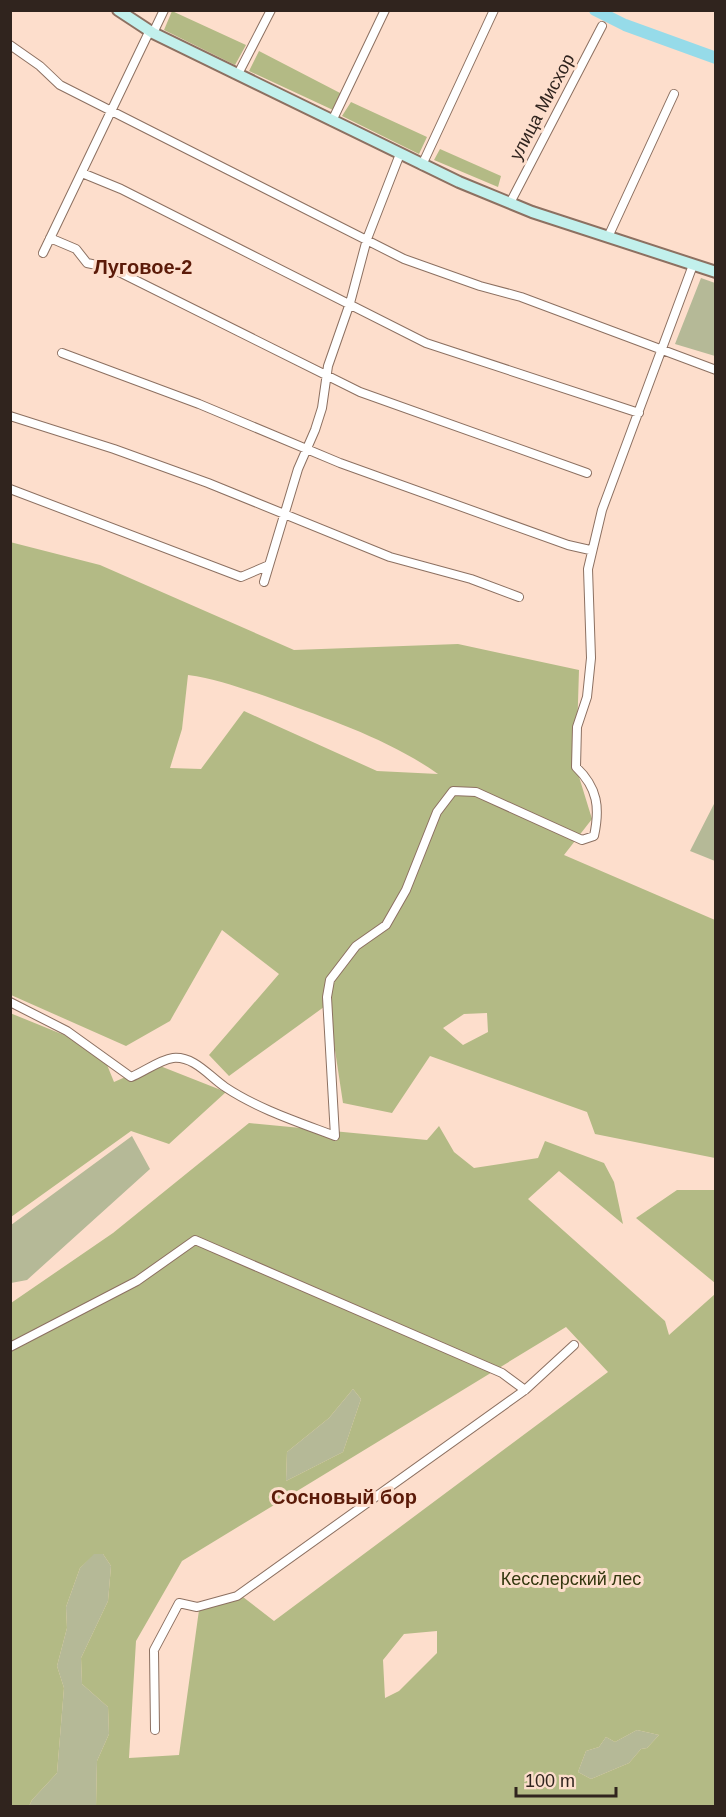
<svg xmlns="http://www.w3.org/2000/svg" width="726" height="1817" viewBox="0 0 726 1817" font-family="Helvetica,sans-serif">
  <rect width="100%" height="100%" fill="#fddecc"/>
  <path fill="#b5b997" d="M701,278L715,283V356L675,344Z
    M715,802L716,861H715L690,851Z
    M132,1136L150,1169L27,1280L11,1283V1225Z
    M353,1389L361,1399L343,1452L286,1481L287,1452L329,1418Z
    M93,1554H103L111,1566L108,1601L81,1658L82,1684L108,1707L109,1734L97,1761L96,1806H29L32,1800L57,1773L64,1688L57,1666L67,1628L66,1607L80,1568Z
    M637,1730L659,1735L647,1748L641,1749L629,1763L591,1779L578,1772L586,1751L599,1747L606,1737L615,1742Z"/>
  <path fill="#b3ba85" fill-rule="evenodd" d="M172,11L246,45L235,65L164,30Z
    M259,51L342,94L333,110L249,71Z
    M351,102L427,137L419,154L342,116Z
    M440,149L501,176L498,187L434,160Z
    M10,542L100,565L294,650L458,644L579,670L576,767L592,819L564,855L715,920V1158L595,1134L587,1112L430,1056L392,1113L343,1103L328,1004L229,1076L209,1055L279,974L222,930L170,1021L126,1046L11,995ZM188,675C218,679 247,690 276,700C331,720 390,740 438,774L377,771L244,711L201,769L170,768L182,729ZM487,1013L488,1032L463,1045L443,1028L464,1014Z
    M10,1013L101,1050L114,1082L155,1064L226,1092L169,1144L131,1131L11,1217Z
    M249,1123L427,1140L439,1126L454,1152L474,1168L538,1158L545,1141L604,1163L614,1182L623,1224L559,1171L528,1199L665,1321L669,1335L715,1294V1806H96L97,1761L109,1734L108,1707L82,1684L81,1658L108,1601L111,1566L103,1554H94L80,1568L66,1607L67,1628L57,1666L64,1688L57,1773L32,1800L29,1806H11V1303L113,1233ZM566,1327L608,1372L274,1621L243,1597L199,1610L179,1755L129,1758L136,1641L182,1561ZM353,1389L361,1399L343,1452L286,1481L287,1452L329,1418ZM437,1631V1653L399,1691L385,1698L383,1660L404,1634ZM637,1730L659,1735L647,1748L641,1749L629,1763L591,1779L578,1772L586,1751L599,1747L606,1737L615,1742Z
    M677,1190H715V1283L636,1218Z"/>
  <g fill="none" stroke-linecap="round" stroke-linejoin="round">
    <path stroke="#96dbe9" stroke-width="12" d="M595,10L625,25L716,58"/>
    <defs>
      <path id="minor" d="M153,33L164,10
        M10,45L40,66L60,85L404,259L480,286L521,297L716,370
        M238,74L271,10
        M332,121L385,10
        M422,165L494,10
        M82,173L121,189L426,343L639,413
        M510,203L602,26
        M608,237L674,94
        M50,238L76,249L87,263L111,268L360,392L587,473
        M43,253L150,30
        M62,353L199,404L340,463L568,545L590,550
        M10,416L114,449L208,483L390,557L471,579L519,597
        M10,489L241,577L269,565
        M264,582L298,469L315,430L322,408L328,366L350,303L367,239L400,154
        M10,1002L67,1031L131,1077C144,1072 159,1060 173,1058C194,1056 209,1076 225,1087C258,1109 298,1122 335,1136L327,997L330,980L356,946L386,925L406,890L437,812L453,791L476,792L582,840L594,836C600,808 598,788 576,767L577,727L587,697L591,658L588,569L602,510L693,265
        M10,1347L137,1281L195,1240L502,1373L525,1390
        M155,1730L154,1650L179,1603L197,1607L237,1596L525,1390L574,1345"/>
      <path id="secondary" d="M118,10L153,33L459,182L532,212L716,272"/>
    </defs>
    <use href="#minor" stroke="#8c7061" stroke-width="10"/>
    <use href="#secondary" stroke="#8c7061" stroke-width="14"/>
    <use href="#minor" stroke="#fff" stroke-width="8"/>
    <use href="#secondary" stroke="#c2f0ec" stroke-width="10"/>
  </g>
  <g text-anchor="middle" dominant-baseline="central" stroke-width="6" stroke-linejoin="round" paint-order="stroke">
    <g font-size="18" fill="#30241e" stroke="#fddecc">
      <text transform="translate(542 107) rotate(-62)">улица Мисхор</text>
    </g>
    <g font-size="18" fill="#34380f" stroke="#fddecc">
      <text x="571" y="1579">Кесслерский лес</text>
    </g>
    <g font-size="20" font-weight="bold" fill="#5b1a08" stroke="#fddecc">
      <text x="143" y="267">Луговое-2</text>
      <text x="344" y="1497">Сосновый бор</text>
    </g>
  </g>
  <rect width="726" height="1817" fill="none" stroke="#30241e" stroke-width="24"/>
  <path d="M516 1787v9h100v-9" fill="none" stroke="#30241e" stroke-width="3"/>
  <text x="525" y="1787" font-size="18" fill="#30241e" stroke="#fddecc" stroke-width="4.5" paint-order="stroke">100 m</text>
</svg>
